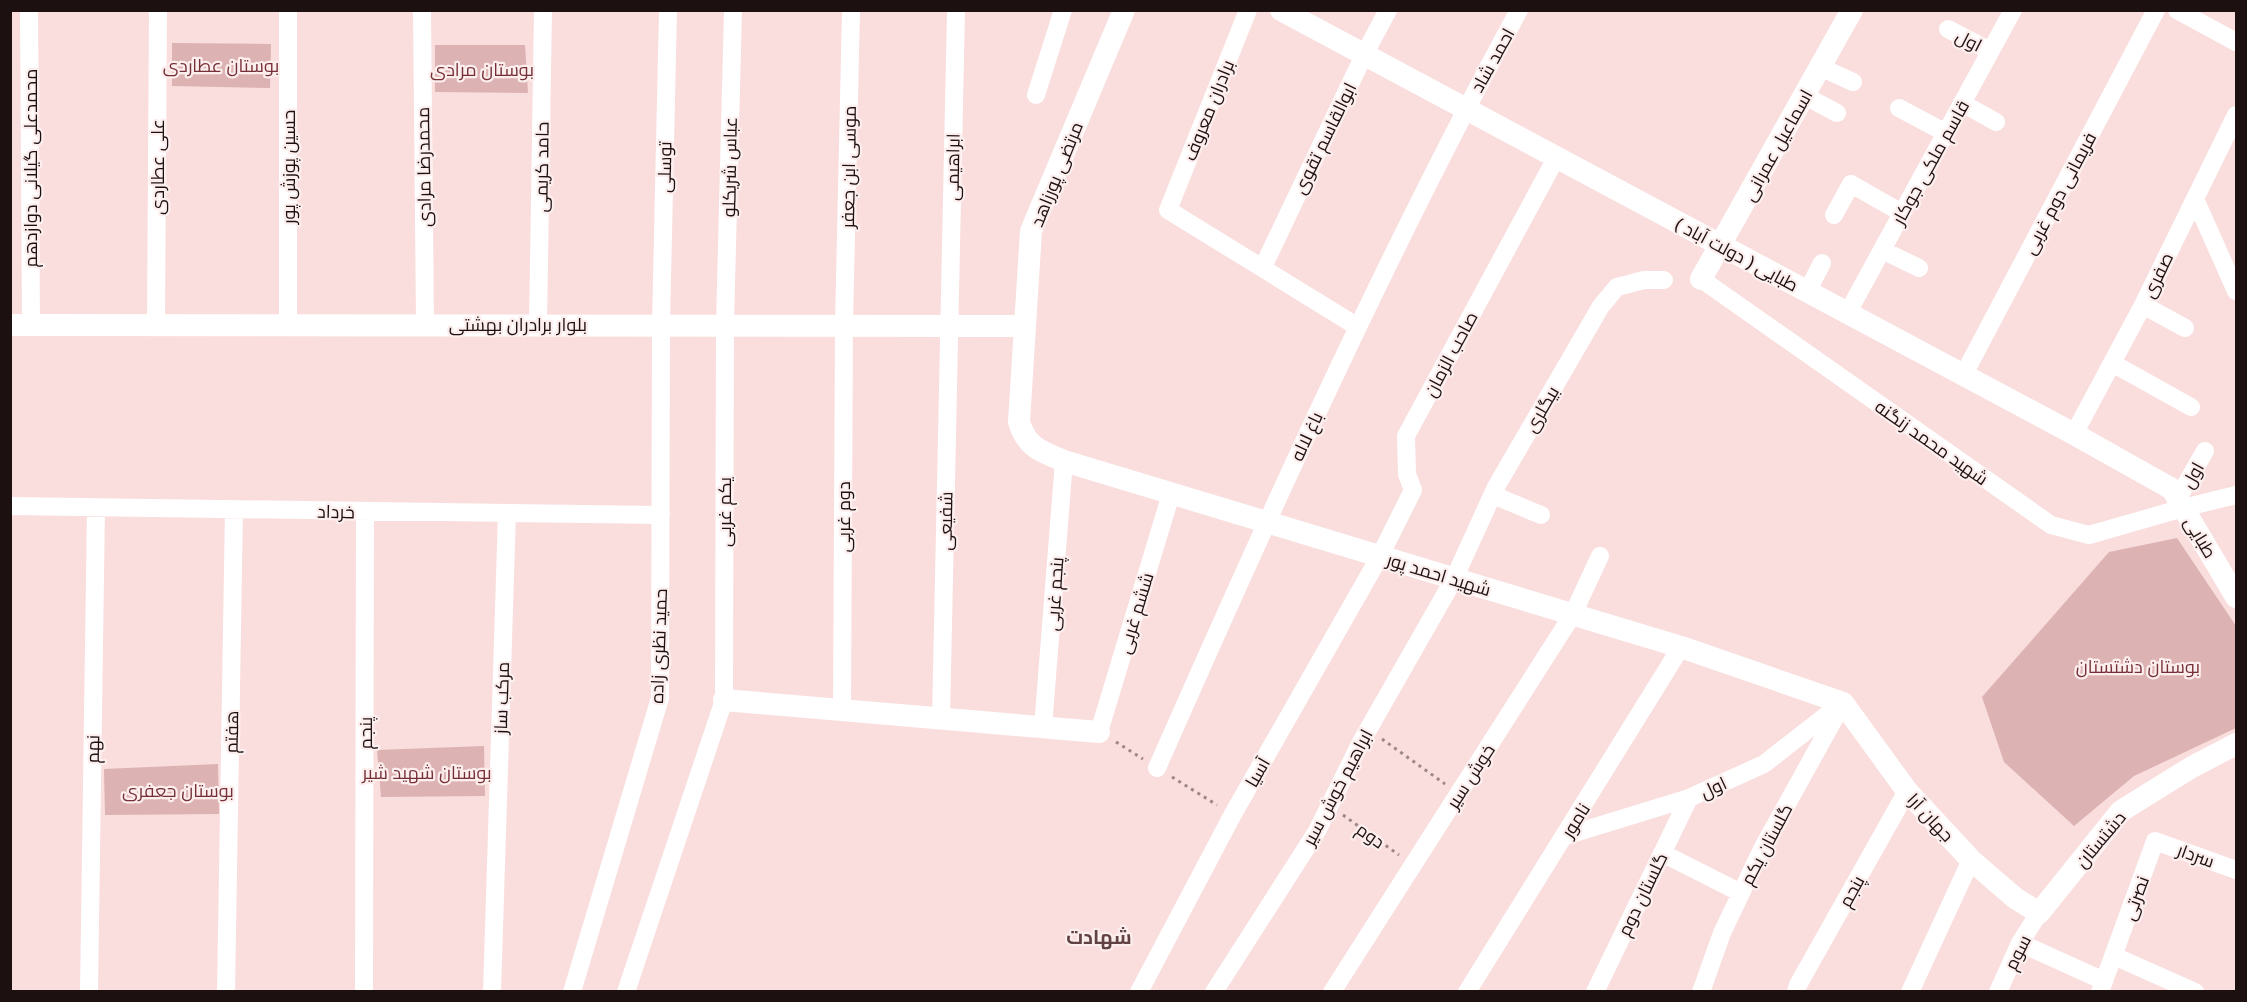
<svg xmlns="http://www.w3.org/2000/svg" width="2247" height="1002" viewBox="0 0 2247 1002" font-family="'Noto Sans',Cairo,sans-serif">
  <rect width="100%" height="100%" fill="#fadddd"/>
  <path fill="#dcb2b3" d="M172,43L271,44L270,88L172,86Z
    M435,45H525L528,93L435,92Z
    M2177,538L2236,626V728L2134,776L2074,826L2004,762L1982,697L2109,552Z
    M484,746L485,796L381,797L377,750Z
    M218,764L219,814L105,815L104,769Z"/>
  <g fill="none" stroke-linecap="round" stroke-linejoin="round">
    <path stroke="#9c8687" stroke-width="3" stroke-dasharray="3 4.5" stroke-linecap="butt" d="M1382,739L1445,784
      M1116,742L1143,759
      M1172,777L1217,805
      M1343,815L1399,855"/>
    <path stroke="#fff" stroke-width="18" d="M29,10L31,325
      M422,10L425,324
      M1248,10L1168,210L1358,327
      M2177,10L2236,42
      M1948,29L1990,51
      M1820,67L1853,82
      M1036,95L1063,10
      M1805,96L1837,113
      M1962,103L1996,122
      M1899,108L1946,133
      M2195,199L2236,291
      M1834,215L1851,184L1902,213
      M1882,250L1919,268
      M1263,267L1364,55L1388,10
      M1701,279L2051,525L2089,535L2183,508L2236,495
      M1807,292L1822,263
      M2143,305L2185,328
      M1847,314L2013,10
      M156,324L158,10
      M288,324V10
      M538,324L543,10
      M2112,363L2191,407
      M1963,376L2156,10
      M2074,434L2143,305L2236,115
      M1493,495L1541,515
      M2178,498L2205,451
      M10,506L661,515
      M842,710L844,324L851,10
      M941,719L956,10
      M1043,727L1064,461
      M1099,732L1171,494
      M1157,768C1270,512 1385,257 1519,10
      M1565,836L1689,798L1764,764L1837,707
      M1662,853L1741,893
      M2020,943L2104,981
      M2114,956L2195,992
      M89,992L96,507
      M226,992L234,509
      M364,992L365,511
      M492,992L507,513
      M572,992L660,698L661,324L668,10
      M626,992L724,700L725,324L733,10
      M1139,992L1233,814L1380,556L1413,490L1407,474L1406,436L1556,158
      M1214,992L1317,831L1361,742L1454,579L1496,487L1601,306L1617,287L1644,280H1664
      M1332,992L1573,614L1600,556
      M1467,992L1681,647
      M1595,992L1689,798
      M1701,992L1722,933L1762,849L1843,703
      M1796,992L1798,985L1907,791
      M1910,992L1971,860
      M1998,992L2020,943L2039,913
      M2100,992L2155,841L2236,870"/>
    <path stroke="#fff" stroke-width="22" d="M1124,10L1031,231L1019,422C1027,448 1041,451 1064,461L1681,647L1843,703L1907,791L1971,860L2015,898L2039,913L2121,811L2192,767L2236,744
      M1281,10L2074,434L2172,489L2236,597
      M1701,279L1852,10
      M10,325L1025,326
      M724,700L1099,732"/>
  </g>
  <g text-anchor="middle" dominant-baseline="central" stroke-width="4.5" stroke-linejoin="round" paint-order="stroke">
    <g font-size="18" fill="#1d1011" stroke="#fdeeee">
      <text transform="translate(1969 40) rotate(27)">اول</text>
      <text transform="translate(1492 60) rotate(-61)">احمد شاد</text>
      <text transform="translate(1208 110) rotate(-68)">برادران معروف</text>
      <text transform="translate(1324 138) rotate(-64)">ابوالقاسم تقوی</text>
      <text transform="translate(1777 145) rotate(-61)">اسماعیل عمرانی</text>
      <text transform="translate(1930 162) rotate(-61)">قاسم ملکی جوکار</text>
      <text transform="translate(157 167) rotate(-90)">علی عطاردی</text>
      <text transform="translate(288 167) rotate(-90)">حسین پوزش پور</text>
      <text transform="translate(423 167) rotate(-91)">محمدرضا مرادی</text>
      <text transform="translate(541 167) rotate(-89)">حامد کریمی</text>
      <text transform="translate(664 167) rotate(-89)">توسلی</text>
      <text transform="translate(729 167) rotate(-89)">عباس شریکلو</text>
      <text transform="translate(848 167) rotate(-89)">موسی ابن جعفر</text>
      <text transform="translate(952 167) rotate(-89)">ابراهیمی</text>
      <text transform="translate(30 168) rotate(-90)">محمدعلی گیلانی دوازدهم</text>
      <text transform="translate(1056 174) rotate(-68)">مرتضی پورزاهد</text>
      <text transform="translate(2059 193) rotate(-62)">فریمانی دوم غربی</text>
      <text transform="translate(1737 254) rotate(28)">طبایی ( دولت آباد )</text>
      <text transform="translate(2157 275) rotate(-64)">صفری</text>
      <text x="518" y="324">بلوار برادران بهشتی</text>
      <text transform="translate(1450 354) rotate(-62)">صاحب الزمان</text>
      <text transform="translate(1541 409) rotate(-60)">بیگلری</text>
      <text transform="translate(1306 436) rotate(-65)">باغ لاله</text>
      <text transform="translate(1932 442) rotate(35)">شهید محمد زنگنه</text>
      <text transform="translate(2192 475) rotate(-61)">اول</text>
      <text transform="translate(336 511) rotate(1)">خرداد</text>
      <text transform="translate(724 512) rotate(-90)">یکم غربی</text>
      <text transform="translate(843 517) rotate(-90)">دوم غربی</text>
      <text transform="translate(945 521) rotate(-89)">شفیعی</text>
      <text transform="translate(2201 537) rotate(59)">طبایی</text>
      <text transform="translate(1439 574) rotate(17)">شهید احمد پور</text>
      <text transform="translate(1054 594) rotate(-86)">پنجم غربی</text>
      <text transform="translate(1135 613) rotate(-73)">ششم غربی</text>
      <text transform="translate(658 646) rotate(-88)">حمید نظری زاده</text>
      <text transform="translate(501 698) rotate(-88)">مرکب ساز</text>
      <text transform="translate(231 732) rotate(-89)">هفتم</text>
      <text transform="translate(365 733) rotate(-90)">پنجم</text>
      <text transform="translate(92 749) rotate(-89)">نهم</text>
      <text transform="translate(1257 772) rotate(-60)">آسیا</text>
      <text transform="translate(1470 776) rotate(-57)">خوش سیر</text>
      <text transform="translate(1337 787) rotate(-62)">ابراهیم خوش سیر</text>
      <text transform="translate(1713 787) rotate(-25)">اول</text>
      <text transform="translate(1931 817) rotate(47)">جهان آرا</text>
      <text transform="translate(1575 820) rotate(-58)">نامور</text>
      <text transform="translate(1371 835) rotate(35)">دوم</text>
      <text transform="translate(2100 839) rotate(-50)">دشتستان</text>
      <text transform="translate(1766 844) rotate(-62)">گلستان یکم</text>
      <text transform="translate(2196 855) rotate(20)">سردار</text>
      <text transform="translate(1851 891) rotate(-61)">پنجم</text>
      <text transform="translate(1642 894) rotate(-64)">گلستان دوم</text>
      <text transform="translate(2135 898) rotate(-70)">نصرتی</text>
      <text transform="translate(2017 952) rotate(-63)">سوم</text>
    </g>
    <g font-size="18" fill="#752f36" stroke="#fdeeee">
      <text x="221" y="65">بوستان عطاردی</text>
      <text x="482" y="69">بوستان مرادی</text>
      <text x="2138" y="666">بوستان دشتستان</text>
      <text x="427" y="772">بوستان شهید شیر</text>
      <text x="178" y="790">بوستان جعفری</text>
    </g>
    <g font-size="20" font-weight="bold" fill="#604243" stroke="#fdeeee">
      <text x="1099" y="936">شهادت</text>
    </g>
  </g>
  <rect width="2247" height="1002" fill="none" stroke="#1d1011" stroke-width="24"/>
</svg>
